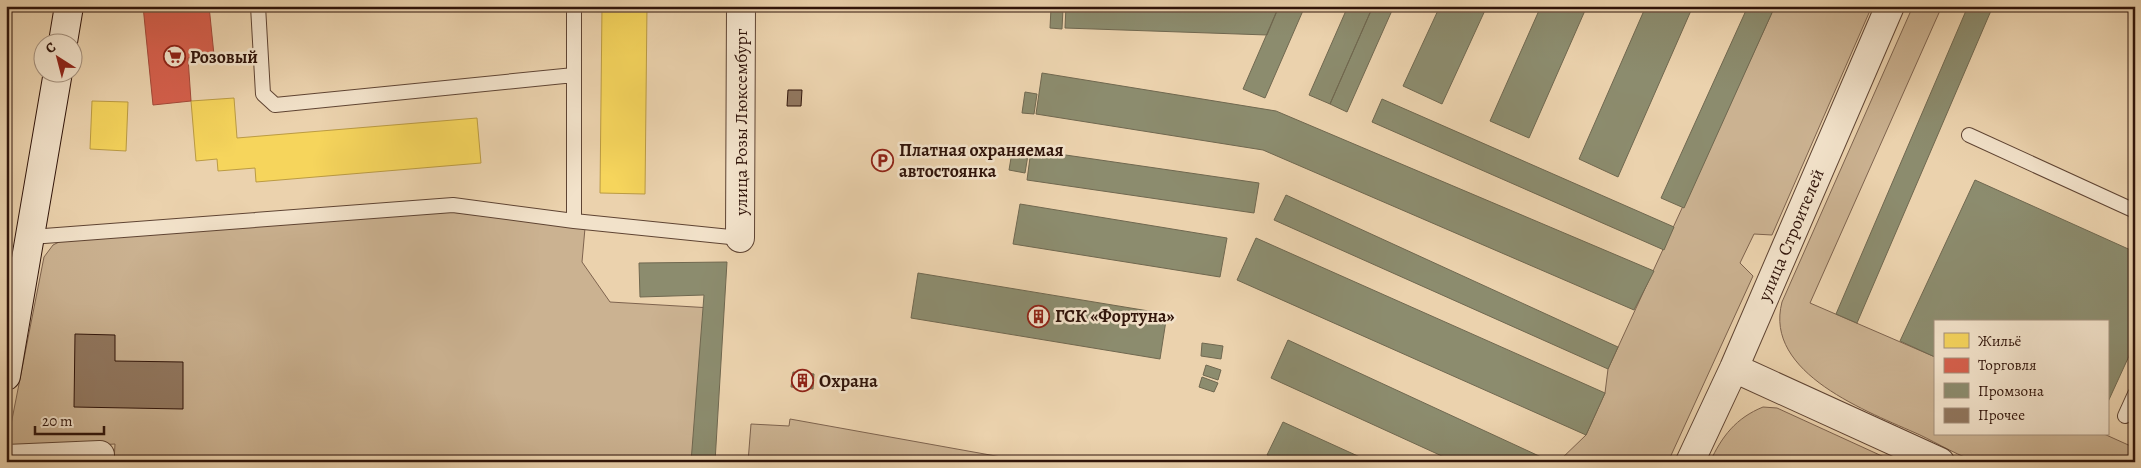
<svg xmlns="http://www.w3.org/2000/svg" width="2141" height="468" viewBox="0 0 2141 468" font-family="Alegreya,serif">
  <rect width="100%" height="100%" fill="#ebd2ad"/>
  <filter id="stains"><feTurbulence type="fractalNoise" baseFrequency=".004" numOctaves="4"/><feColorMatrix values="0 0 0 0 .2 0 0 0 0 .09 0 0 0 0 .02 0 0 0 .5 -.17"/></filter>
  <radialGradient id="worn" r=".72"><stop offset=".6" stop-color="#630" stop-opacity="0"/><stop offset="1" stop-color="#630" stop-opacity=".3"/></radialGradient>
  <path fill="#cbb291" stroke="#7e634e" d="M1775,6H1872L1772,235L1754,234L1740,263L1753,276L1668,462H1558L1586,435L1605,393L1608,369Z
    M1913,6H1942L1810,303L1935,357V434H2104L2135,448V462C2098,462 2061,462 2024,462C2010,462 1993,464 1979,462C1964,459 1935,442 1920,435C1869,412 1763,374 1782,302Z
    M451,212L585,228L582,262L610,302L712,308L700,462H114L115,444L6,450L44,257L53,245L61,241Z
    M1763,407L1777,408L1895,462H1710C1722,436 1736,418 1763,407Z
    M790,419L1029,462H748L751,424L789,426Z"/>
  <path fill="#f6d55c" stroke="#bb9b43" d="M602,6H647L645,194L600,193Z
    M234,98L237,138L477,118L481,163L256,182L255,168L218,171L217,159L196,161L191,101Z
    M92,101L128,102L126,151L90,149Z"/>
  <path fill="#d6604d" stroke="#a44939" d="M143,6H209L214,55L188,58L191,101L153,105Z"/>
  <path fill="#8c8c6e" stroke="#706850" d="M1066,6H1279L1267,35L1065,28Z
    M1279,6H1305L1265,98L1243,89Z
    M1348,6H1373L1330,104L1309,95Z
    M1373,6H1394L1347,112L1330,104Z
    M1440,6H1487L1442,104L1403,86Z
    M1541,6H1587L1529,138L1490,121Z
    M1646,6H1693L1618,177L1579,159Z
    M1748,6H1775L1684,208L1661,198Z
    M1968,6H1993L1857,323L1836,314Z
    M1051,8L1063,9L1062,29L1050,28Z
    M1042,73L1276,111L1654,271L1634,310L1263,150L1036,114Z
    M1025,92L1037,94L1034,114L1022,113Z
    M1382,99L1674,227L1664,250L1372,122Z
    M1031,150L1259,183L1254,213L1027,180Z
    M1012,152L1028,155L1025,173L1009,170Z
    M1975,180L2135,252V343L2107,404V322H1935V357L1900,341Z
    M1286,195L1618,347L1608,369L1274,220Z
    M1020,204L1227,238L1220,277L1013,244Z
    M1256,238L1605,393L1586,435L1237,280Z
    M727,262L715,462H691L704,295L640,297L639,263Z
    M918,273L1167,314L1160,359L911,318Z
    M1288,340L1552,462H1455L1271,378Z
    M1202,343L1223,346L1221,359L1201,356Z
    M1206,365L1221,370L1218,380L1203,375Z
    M793,372L814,374L813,389L791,387Z
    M1202,377L1218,383L1214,392L1199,387Z
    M1283,422L1371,462H1282L1267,455Z"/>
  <path fill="#91775f" stroke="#30140a" d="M788,90H802L801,106H787Z
    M75,334L115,335V361L183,362V409L74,407Z"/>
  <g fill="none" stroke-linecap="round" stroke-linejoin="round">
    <defs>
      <path id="lane" d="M258,6L263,94L275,105L574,75
        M1969,135L2135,211
        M574,221V6
        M31,237L453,205L574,221L740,238
        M2125,416L2135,394"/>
      <path id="street" d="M740,238L741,6
        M1734,368L1940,462
        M6,459L100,455
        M1690,462L1734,368L1890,6"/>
      <path id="secondary" d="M63,42L69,6
        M6,376L58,72"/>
    </defs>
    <use href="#lane" stroke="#5f4433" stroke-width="16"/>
    <use href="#street" stroke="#5f4433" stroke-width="30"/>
    <use href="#secondary" stroke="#30140a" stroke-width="30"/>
    <use href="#lane" stroke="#f2e2ca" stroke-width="14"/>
    <use href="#street" stroke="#f2e2ca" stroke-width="28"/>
    <use href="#secondary" stroke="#f2e2ca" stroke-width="28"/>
  </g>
  <defs>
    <symbol id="supermarket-ring" viewBox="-11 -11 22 22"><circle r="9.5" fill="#f2e2ca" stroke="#8f2418" stroke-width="1.5"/><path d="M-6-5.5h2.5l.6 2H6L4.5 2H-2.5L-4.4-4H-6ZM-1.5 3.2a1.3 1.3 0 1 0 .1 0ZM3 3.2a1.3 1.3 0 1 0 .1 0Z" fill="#8f2418"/></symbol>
    <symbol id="parking-ring" viewBox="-11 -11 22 22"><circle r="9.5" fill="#f2e2ca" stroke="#8f2418" stroke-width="1.5"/><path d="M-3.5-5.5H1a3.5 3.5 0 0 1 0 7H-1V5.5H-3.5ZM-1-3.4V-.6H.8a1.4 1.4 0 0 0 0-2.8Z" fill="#8f2418"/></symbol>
    <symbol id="building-ring" viewBox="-11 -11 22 22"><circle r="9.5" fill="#f2e2ca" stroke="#8f2418" stroke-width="1.5"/><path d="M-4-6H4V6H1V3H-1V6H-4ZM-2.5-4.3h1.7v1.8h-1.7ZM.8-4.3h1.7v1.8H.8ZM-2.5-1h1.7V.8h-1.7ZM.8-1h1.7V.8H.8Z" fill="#8f2418"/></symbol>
  </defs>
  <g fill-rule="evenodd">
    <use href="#supermarket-ring" x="162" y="44" width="25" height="25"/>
    <use href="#parking-ring" x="870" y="148" width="25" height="25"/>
    <use href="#building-ring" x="1026" y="304" width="25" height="25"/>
    <use href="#building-ring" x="790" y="368" width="25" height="25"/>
  </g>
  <g text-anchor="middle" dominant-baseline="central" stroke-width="5" stroke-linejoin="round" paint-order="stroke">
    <g font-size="18" font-weight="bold" fill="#30140a" stroke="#f2e2ca" text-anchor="start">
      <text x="190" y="57">Розовый</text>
      <text x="899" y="150">Платная охраняемая<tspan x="899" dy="21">автостоянка</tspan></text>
      <text x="1055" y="316">ГСК «Фортуна»</text>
      <text x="819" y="381">Охрана</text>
    </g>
    <g font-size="18" fill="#30140a" stroke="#f2e2ca">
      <text transform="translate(741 122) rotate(-90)">улица Розы Люксембург</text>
      <text transform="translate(1791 235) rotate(-67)">улица Строителей</text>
    </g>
  </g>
  <rect width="2141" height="468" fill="none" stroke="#ebd2ad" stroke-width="25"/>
  <rect x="8" y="8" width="2126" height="453" fill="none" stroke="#30140a" stroke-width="2.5"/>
  <rect x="12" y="12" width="2116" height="443" fill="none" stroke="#30140a"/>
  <rect x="1934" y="320" width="175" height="115" fill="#f2e2ca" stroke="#a4907d"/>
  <rect x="1944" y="333" width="25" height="15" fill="#f6d55c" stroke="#a4907d"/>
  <text x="1978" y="346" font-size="15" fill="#30140a">Жильё</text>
  <rect x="1944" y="358" width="25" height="15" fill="#d6604d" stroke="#a4907d"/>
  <text x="1978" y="370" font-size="15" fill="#30140a">Торговля</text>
  <rect x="1944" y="383" width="25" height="15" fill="#8c8c6e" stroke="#a4907d"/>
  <text x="1978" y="396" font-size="15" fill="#30140a">Промзона</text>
  <rect x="1944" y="408" width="25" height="15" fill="#91775f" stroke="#a4907d"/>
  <text x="1978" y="420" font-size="15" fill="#30140a">Прочее</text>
  <g transform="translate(58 58) rotate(324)"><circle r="24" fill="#f2e2ca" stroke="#a4907d"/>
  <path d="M0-4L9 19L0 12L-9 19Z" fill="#8f2418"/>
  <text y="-8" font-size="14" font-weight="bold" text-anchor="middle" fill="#30140a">С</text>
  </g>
  <path d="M35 426v8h69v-8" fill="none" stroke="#30140a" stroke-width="2.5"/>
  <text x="42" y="426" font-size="15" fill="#30140a" stroke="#f2e2ca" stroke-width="4" paint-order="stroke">20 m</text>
  <rect width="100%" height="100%" filter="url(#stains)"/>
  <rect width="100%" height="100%" fill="url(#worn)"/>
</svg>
